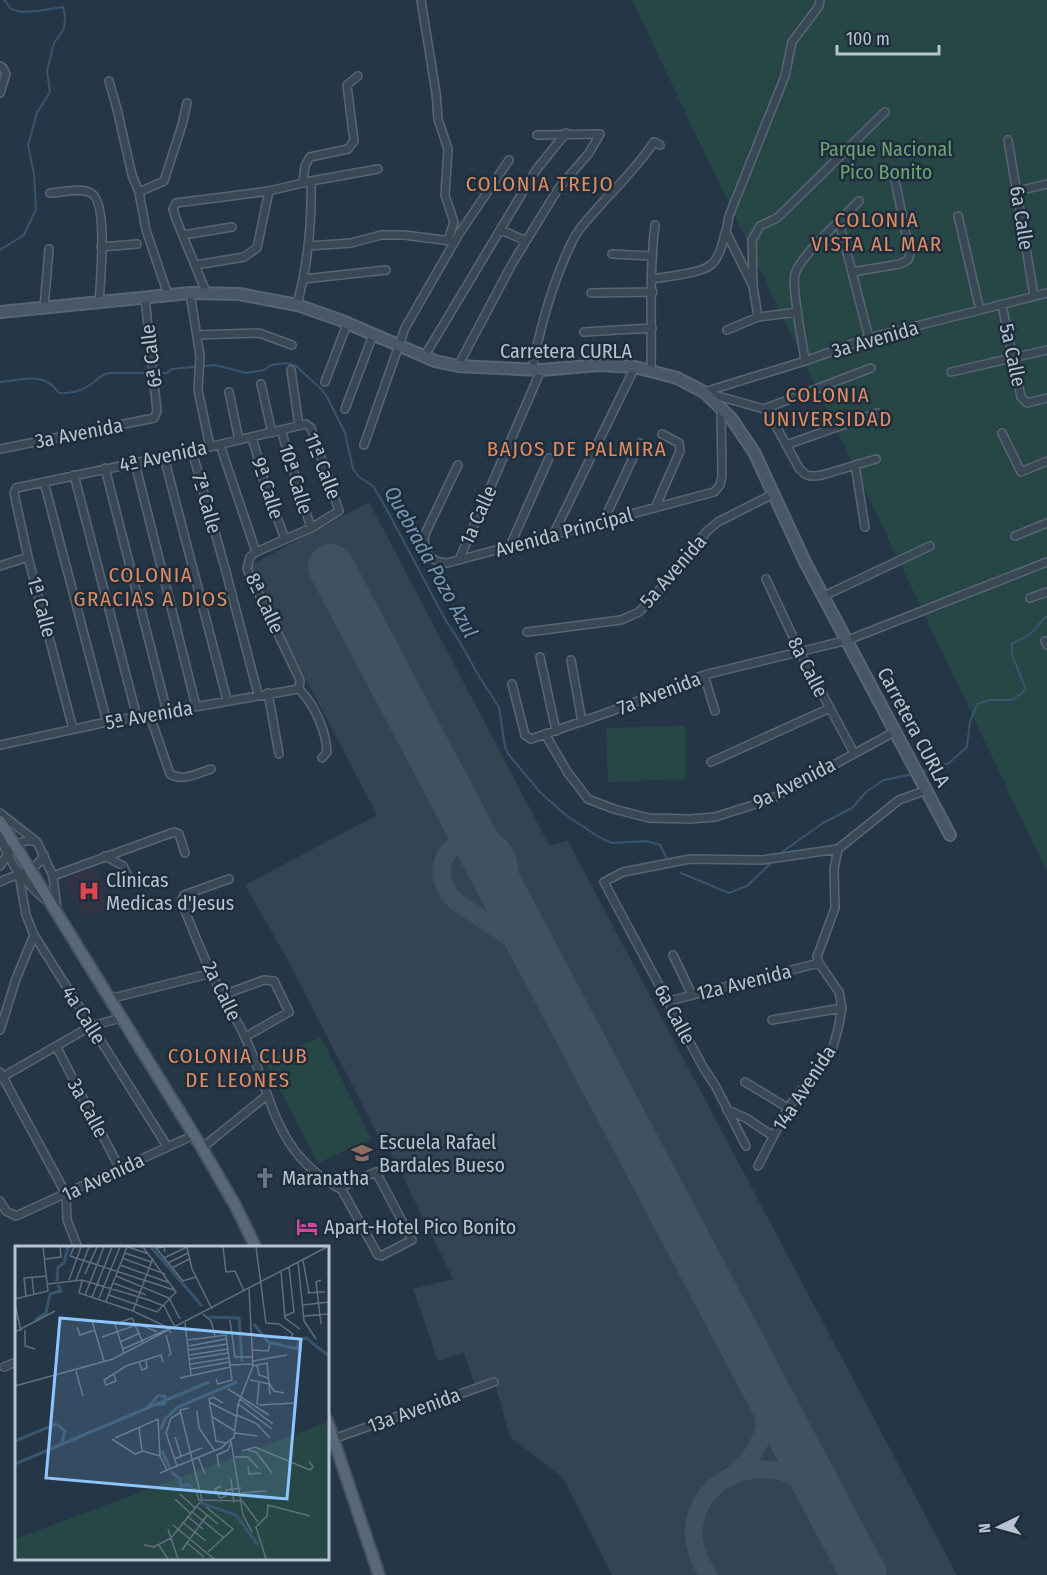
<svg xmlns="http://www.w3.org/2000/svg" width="1047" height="1575" viewBox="0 0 1047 1575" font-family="'Fira Sans Condensed',sans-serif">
  <rect width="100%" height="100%" fill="#253747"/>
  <path fill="#333346" d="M95,867L113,905L87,917L64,880Z"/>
  <path fill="#334453" d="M369,502L549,845L568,841L957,1575H612L563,1478L510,1437L494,1380L475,1386L464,1353L438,1361L413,1289L453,1279L384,1138L380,1139L285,955L245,885L377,815L248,568L251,565Z"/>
  <path fill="#274747" d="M632,0H1047V872Z
    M685,726L686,779L608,782L606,728Z
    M321,1037L371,1139L318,1163L265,1062Z"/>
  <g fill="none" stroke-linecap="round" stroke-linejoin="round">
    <path stroke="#37556f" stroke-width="2" d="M0,250L24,235L36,209L34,174L28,145L37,113L50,92L47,71L54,43L64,29L65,16L63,7L38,11L21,12L11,9L4,0
      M0,382C24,380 44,371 59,393C68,394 81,391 88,386C97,381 99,375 109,373H167L172,369L215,365L246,373L264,370L271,365L286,363L296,366L320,388L326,395L345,433L353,469L359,477L373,486L386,508L446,621L458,639L480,678L499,707L505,747L509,755L540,792L552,803L567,816L599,837L612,843L646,841L660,845L666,857
      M922,772L949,763L967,747L970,722L977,704L990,700H1012L1026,690L1012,654V644L1030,634L1047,616
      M782,852L823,823L852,808L867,791L884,780L914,774
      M681,873L729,893L747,886L772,862"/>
    <path stroke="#405262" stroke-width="18" d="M508,901C509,888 512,872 507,859C490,811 410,852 455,901L530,951L540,962
      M734,1473C764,1450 767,1426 766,1390
      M708,1575C699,1560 692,1544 694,1527C699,1479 753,1457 794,1476C805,1481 814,1490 824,1498"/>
    <path stroke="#405262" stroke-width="46" d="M331,567L864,1575"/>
    <defs>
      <path id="street" d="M421,0L436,93L438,119L448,149L445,195L454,222L448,240
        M0,66L3,68L6,74L0,93
        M109,81L117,109L132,175L139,192L146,230L168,295
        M1008,140L1034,296
        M303,183L305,166L310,157L348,149L354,141L347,85L358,76
        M1018,191L1047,184
        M139,192L164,181L182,125L187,103
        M50,193C61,193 81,187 91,193C109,203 100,283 99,303
        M958,216L980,310
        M839,222L869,338
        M501,230L526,241
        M183,235L232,227
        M308,246L351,243L381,235H404L451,241
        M101,247L137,244
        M612,254L651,256
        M196,265L244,257L257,248L269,191
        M852,272L900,264L908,260L910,254L895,180
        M304,279L386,270
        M652,279C668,276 701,274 712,264C720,256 723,243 725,233
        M753,283L752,240L760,226L777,218L885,112
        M206,292L176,219L173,209L176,203L269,191L311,181L378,169
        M190,293L200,356L198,390L210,447
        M591,293L653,292
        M297,305C308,264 312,223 311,181
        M1002,305L1021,397L1027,403L1047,398
        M44,308L49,249
        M758,317L753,286L726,232L729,216L785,76L792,42L819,6L820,0
        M727,330L758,317L798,312
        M584,332L652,328
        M197,335L259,333L292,345
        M424,357L536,170L566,133
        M805,361C803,344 791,286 795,274C800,256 845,216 859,201
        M458,366L512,264L558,189L589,153L600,134L537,135
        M291,370L299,426
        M532,370C539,333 547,302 561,267C566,255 571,241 579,230C603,199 633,174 654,142L660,145
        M651,371C652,323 649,273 655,225
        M951,372L1047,350
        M325,382L347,324
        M261,384L272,433
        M229,392L239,440
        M704,392L805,361L869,338L1047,293
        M707,393L764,409L770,415L799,468C806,477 811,477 822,475L876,459
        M345,409L373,335
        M764,409L871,368
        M281,430L311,528
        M1002,433L1021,472L1047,461
        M252,437L266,488L285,539
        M220,445L256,552
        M364,445L405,328L459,234L509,160
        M786,445L877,413
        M0,449L154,418L157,411L145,298
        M192,451L225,568L258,694
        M164,457L227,700
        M135,463L196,706
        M458,465L425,534C422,551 429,562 447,563L714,492L720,485L722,476L721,408
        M855,465L865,527
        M105,468L167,712
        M74,475L137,717
        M44,482L107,722
        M655,508L680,451L679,443L662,434
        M603,522L640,443
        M553,535L635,367
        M1015,536L1047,523
        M510,546L549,458
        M459,560L541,370
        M0,566L28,557
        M766,579L800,652L854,753
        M824,596L930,546
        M1030,598L1047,592
        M527,632L621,620L639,612L655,595L707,531L718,522L775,493
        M1045,641L1047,645
        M540,657L556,731
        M571,660L582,722
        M704,675L715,711
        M512,684L525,735L531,739L609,712L704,675L848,640L1047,562
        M268,693L279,754
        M150,716L170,774C183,782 198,773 211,769
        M73,729L28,557L14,493L16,488L192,451L306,424L311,428L339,511L311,528L256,552L250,557L247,569L300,680L299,689C314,704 326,730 327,752L322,758
        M545,734L568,773L588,799L614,809L649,818L690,819L715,817L769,800L896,731
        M0,745L107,722L299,689
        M711,762L830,708
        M0,813L37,842L53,876L57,909
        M0,836C11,867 21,877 44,899
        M838,849L899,800L927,790
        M105,856L123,866L132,883
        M0,866C8,852 19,836 37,842
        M19,875L26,915L34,935L167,1146
        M53,876L174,832L179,834L185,853
        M229,879L184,895L181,901C193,930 204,960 219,989C227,1005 237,1020 245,1037C274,1099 273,1153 342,1190L378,1255L381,1256L412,1240L376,1172L339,1188
        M0,882C18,872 32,876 44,855
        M673,955L692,995
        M223,995L264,980L274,981L289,1012L245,1037
        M109,999L212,973
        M669,1001L819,963
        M772,1020L842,1008
        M0,1030L16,979L34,935
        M56,1046L120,1169
        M0,1072L66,1194L67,1220L78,1248
        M1,1078L91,1026L121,1018
        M745,1082L788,1108
        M727,1110L746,1118L773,1136
        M746,1146L716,1087L703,1067L604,882L623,872L690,859L762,860L838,849
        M202,1148L266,1096
        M758,1166L788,1108L833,1047L838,1029L842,1008L839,992L819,963L817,957L835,908L834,869L838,849
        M0,1201L6,1211L16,1216L194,1135
        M4,1367L16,1362
        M333,1439L494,1382"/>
      <path id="secondary" d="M0,312L190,293L239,294L297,305L340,320L435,361L458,366L541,370L600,365L635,367L677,378L704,392L731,418L754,452L806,564L950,835"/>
      <path id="primary" d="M0,821L202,1148L235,1205L256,1248
        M327,1420L379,1575"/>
    </defs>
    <use href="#street" stroke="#586673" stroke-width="10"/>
    <use href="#secondary" stroke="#586673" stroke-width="14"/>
    <use href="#primary" stroke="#465462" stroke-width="14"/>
    <use href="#street" stroke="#3a4856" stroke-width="7"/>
    <use href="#secondary" stroke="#485869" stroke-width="10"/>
    <use href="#primary" stroke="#586876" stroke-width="10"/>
  </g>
  <defs>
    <symbol id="hospital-bare" viewBox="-9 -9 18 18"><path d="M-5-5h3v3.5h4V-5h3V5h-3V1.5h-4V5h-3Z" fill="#e0444e" stroke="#1e2d3b" stroke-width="2.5" paint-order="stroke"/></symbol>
    <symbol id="school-bare" viewBox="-9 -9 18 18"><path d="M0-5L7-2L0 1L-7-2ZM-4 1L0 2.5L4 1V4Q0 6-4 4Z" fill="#8d6e63" stroke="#1e2d3b" stroke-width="2.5" paint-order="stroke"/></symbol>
    <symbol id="church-bare" viewBox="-9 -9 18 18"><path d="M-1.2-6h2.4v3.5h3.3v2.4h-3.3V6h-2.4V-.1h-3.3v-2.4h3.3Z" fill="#6b7280" stroke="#1e2d3b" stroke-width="2.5" paint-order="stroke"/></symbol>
    <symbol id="hotel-bare" viewBox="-9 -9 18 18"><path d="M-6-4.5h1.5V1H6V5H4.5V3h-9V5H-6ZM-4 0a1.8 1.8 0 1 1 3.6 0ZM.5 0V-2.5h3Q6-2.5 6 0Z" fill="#d1479c" stroke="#1e2d3b" stroke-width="2.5" paint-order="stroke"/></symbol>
  </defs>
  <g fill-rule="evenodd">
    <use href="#hospital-bare" x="74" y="876" width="30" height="30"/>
    <use href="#school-bare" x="347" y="1138" width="30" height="30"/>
    <use href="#church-bare" x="250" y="1163" width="30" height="30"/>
    <use href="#hotel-bare" x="292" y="1212" width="30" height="30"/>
  </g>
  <g text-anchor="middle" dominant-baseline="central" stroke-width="5" stroke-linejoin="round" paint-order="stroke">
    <g font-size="20" fill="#6da273" stroke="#1e2d3b">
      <text x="886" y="149">Parque Nacional<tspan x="886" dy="23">Pico Bonito</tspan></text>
    </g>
    <g font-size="20" fill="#b8c3cf" stroke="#1e2d3b">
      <text transform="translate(1022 218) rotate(81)">6a Calle</text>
      <text transform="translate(875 339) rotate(-16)">3a Avenida</text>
      <text x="566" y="351">Carretera CURLA</text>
      <text transform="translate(1013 355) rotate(78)">5a Calle</text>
      <text transform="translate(151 356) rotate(-97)">6ª Calle</text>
      <text transform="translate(79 433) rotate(-11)">3a Avenida</text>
      <text transform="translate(163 456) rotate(-12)">4ª Avenida</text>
      <text transform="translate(323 466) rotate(69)">11ª Calle</text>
      <text transform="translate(296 479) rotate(73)">10ª Calle</text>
      <text transform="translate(268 488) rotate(72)">9ª Calle</text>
      <text transform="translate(207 503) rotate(74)">7ª Calle</text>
      <text transform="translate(478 515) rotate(-66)">1a Calle</text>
      <text transform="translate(564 532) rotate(-15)">Avenida Principal</text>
      <text transform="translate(673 571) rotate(-49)">5a Avenida</text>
      <text transform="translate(265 603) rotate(65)">8ª Calle</text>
      <text transform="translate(42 607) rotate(75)">1ª Calle</text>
      <text transform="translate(808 667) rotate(63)">8a Calle</text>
      <text transform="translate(659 693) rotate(-21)">7a Avenida</text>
      <text transform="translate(149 715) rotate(-10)">5ª Avenida</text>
      <text transform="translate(914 727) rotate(62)">Carretera CURLA</text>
      <text transform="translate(794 783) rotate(-27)">9a Avenida</text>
      <text transform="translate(744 982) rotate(-14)">12a Avenida</text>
      <text transform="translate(222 991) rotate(64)">2a Calle</text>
      <text transform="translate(675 1014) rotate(62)">6a Calle</text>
      <text transform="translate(84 1015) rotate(58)">4a Calle</text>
      <text transform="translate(804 1088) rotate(-57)">14a Avenida</text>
      <text transform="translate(88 1108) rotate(62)">3a Calle</text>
      <text transform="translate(103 1177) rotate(-25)">1a Avenida</text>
      <text transform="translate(414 1410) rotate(-20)">13a Avenida</text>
    </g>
    <g font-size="20" fill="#b8c3cf" stroke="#1e2d3b" text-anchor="start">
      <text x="106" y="880">Clínicas<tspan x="106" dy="23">Medicas d'Jesus</tspan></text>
      <text x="379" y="1142">Escuela Rafael<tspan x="379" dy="23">Bardales Bueso</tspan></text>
      <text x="282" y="1178">Maranatha</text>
      <text x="324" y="1227">Apart-Hotel Pico Bonito</text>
    </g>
    <g font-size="21" letter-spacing="1.5" fill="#e08b61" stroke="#1e2d3b">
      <text x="540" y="184">COLONIA TREJO</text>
      <text x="877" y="220">COLONIA<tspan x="877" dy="24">VISTA AL MAR</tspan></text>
      <text x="828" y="395">COLONIA<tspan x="828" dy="24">UNIVERSIDAD</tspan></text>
      <text x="577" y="449">BAJOS DE PALMIRA</text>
      <text x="151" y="575">COLONIA<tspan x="151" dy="24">GRACIAS A DIOS</tspan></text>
      <text x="238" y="1056">COLONIA CLUB<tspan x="238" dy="24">DE LEONES</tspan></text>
    </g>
    <g font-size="21" font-style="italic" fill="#7597b5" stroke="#1e2d3b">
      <text transform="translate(431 562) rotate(61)">Quebrada Pozo Azul</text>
    </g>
  </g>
  <g transform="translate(15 1246)">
    <rect width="314" height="314" fill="#253747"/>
    <path d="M313,176V313H0V293Z" fill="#274747"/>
    <path fill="none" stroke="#37556f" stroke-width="3" d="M136,1L187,60M42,35L43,21L49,17L53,1M194,71L224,72L227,116M20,74L31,67L35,48L46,45L43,39M239,78L253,96L282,103L284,94L291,92L314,110M131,163L143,150H150V158L141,159M146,183L150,173L163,161L222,136M0,195L41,178L50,185L46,199M147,205L155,222M0,218L194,136M156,226L165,233L166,240L174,239L180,246M186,257L221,269L243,299"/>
    <path fill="none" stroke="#606f7d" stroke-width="1.5" d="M59,1L55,10L159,44M113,1L134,8M172,1L177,23L197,63M208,1L211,26L220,25L229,45M241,1L251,77L264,78L278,88L275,93L269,90M150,6L149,1L141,2L168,35L181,31M110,7L136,16M107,12L150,28M149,12L172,1M30,13L46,11L45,1M288,14L294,47M283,16L289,75L301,93M153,17L173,7M105,19L155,37M157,22L174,13M266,25L270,72L285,83M70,28L82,1M101,30L154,52L165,73M17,31L19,49M54,34L66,1M61,34L74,1M67,35L64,47L118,65L150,80L156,87M98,37L131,49M33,38L67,34L134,54L149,60L160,81M292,47L310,46M70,49L89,1M94,49L142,66L161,46L128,1M11,50L9,32L32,30M77,51L97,1M84,52L105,1M0,53L33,45L28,1M91,55L112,1M0,58L6,85M288,59L314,56M118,65L138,12M188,68L196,75L200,90M270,70L279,66L274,21M289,70L314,68M215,74L220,111H237M77,75L89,115M170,77L176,129M306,78L301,36L306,34M62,81L65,89L80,84M10,84V100L20,103M0,86L40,65M151,89L156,108L153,110M87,91L124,78L142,86M173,94L211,89L217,134L203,138L201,133M105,96L125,87M174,100L211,93M108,103L151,84M174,104L212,98M238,104L253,105L255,98M109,107L100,78L117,72L128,97M175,109L213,103M175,113L213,107M238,115L272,109M124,116L127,124L132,122L131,114M176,118L214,112M214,119L238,118M242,119L244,129L253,132M238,120L252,117L255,149M176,123L214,116M61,125L68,150M99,129L101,135L91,139L89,134L111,120L146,109L148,116M165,132L215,121M235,134L254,138M254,137L259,145L269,147M0,140L98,113L312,1M213,143L254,169M225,153L258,178M194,156L221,170M208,157L198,151L194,153L201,195L211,197M223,158L257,183M242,159L244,137M244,159L280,157M174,162L165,164L187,254M182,165L184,182L200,205M222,169L242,178L255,192M196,170L220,185M124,182L127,205M220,187L242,190M160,191L166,210M100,192L143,173L145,210L152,224M97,193L120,208M216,195L228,269L237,286M233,204L241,206L257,227M227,205L240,201L295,224L298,221L294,215M120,208L128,205L145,210M183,211L190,228M220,211H233L243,222M159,213L187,202M162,220L151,187L156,172L166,166M233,220L234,228L246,227M204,221L202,209L213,204L216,196M145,227L206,202L219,191L223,158L238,120L234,43M216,233L219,257M206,240L200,243L205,252L211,250V244L226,242M180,242L184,254L228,255M226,247L251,245M165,248L180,262M160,253L175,267M228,256L243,276M181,260L203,278M191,261L218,283L193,306M176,265L209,292M172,270L188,283M167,276L191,295M158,279L199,313M153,283L163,313M156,292L186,255M171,296L189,311M143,298L153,313M129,299L139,301L156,292M167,304L192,269M251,313L241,281L252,270L253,259L295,270"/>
    <path fill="#8dc5ff" fill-opacity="0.15" stroke="#8dc5ff" stroke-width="3" d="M45,72L286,93L272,253L31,232Z"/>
    <rect width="314" height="314" fill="none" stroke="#b8c3cf" stroke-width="3"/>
  </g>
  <g transform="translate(999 1527) rotate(265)" stroke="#1e2d3b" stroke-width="4.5" paint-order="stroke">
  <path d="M0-4.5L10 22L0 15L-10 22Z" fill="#b8c3cf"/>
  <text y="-9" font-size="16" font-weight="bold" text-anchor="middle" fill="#b8c3cf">N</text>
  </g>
  <path d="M837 45v9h102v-9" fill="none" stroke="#b8c3cf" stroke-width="3"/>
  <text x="846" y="45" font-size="18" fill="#b8c3cf" stroke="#1e2d3b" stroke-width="4.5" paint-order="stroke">100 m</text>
</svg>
